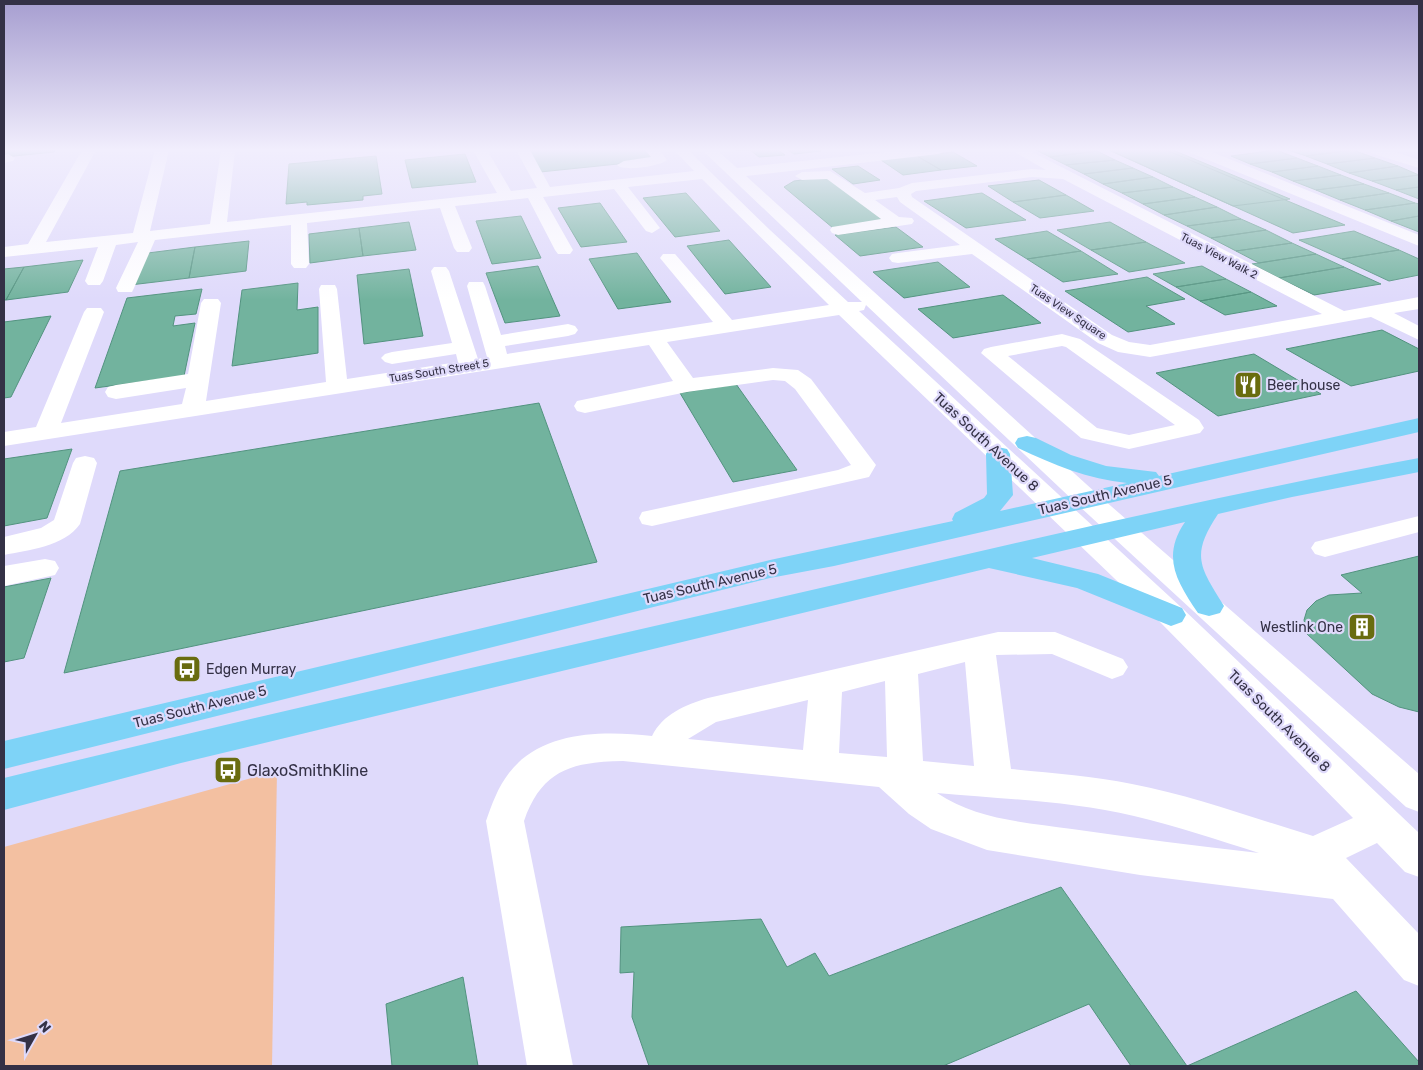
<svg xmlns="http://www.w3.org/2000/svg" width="1423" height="1070" viewBox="0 0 1423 1070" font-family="Rubik,sans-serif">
  <rect width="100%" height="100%" fill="#dfdafb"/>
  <path fill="#f3c0a1" d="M277,771L272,1066H4V847Z"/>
  <path fill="#72b39e" stroke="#52937f" d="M4,150H56L54,152L4,157Z
    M527,150H648L657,160L540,172Z
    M736,150H778L785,155L759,157L750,150Z
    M788,150H820L821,151L794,154Z
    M1036,150H1094L1097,151L1050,157Z
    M1109,150H1166L1345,225L1293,233Z
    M1109,150H1173L1290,199L1233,206Z
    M1276,150L1297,158L1250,164L1231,156Z
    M1288,150H1353L1306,156Z
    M1353,150L1375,158L1327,164L1306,156Z
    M1097,151L1115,160L1066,165L1050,157Z
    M953,152L977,166L941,170L917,156Z
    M465,154L476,182L412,188L405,160Z
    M376,156L382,194L363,196V200L307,205V202L286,204L289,164Z
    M917,156L941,170L903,175L881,160Z
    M1297,158L1318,166L1272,172L1250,164Z
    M1375,158L1398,166L1349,173L1327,164Z
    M1115,160L1133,168L1084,174L1066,165Z
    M858,166L880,180L853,184L832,169Z
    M1318,166L1341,175L1293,181L1272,172Z
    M1398,166L1419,175L1372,181L1349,173Z
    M1133,168L1153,177L1103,184L1084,174Z
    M1341,175L1364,184L1316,190L1293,181Z
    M1419,175V187L1396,190L1372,181Z
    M826,177L884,221L833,228L784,187L794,181Z
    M1153,177L1173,187L1122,193L1103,184Z
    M1039,180L1066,195L1013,202L988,186Z
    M1364,184L1389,193L1340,200L1316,190Z
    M1173,187L1195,197L1143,204L1122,193Z
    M1419,187V199L1396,190Z
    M686,193L720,231L675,237L643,198Z
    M982,193L1026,220L966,228L924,201Z
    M1389,193L1415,203L1365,210L1340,200Z
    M1066,195L1094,211L1040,218L1013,202Z
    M1195,197L1217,207L1164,215L1143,204Z
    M600,203L627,242L581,247L558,208Z
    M1415,203L1419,204V216L1391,221L1365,210Z
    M1217,207L1241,219L1187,226L1164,215Z
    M521,216L541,258L492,264L476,221Z
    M1419,216V232L1391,221Z
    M1241,219L1266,230L1211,238L1187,226Z
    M409,222L416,250L363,256L359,228Z
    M1110,222L1146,242L1091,250L1057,230Z
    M896,227L923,247L860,256L835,235Z
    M359,228L363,256L310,263L309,234Z
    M1266,230L1292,243L1236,251L1211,238Z
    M1047,231L1081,251L1027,259L995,239Z
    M1354,231L1399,250L1342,259L1299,240Z
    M729,240L771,287L725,294L687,246Z
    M249,241L246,271L189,278L195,247Z
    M1146,242L1185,263L1129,272L1091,250Z
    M1292,243L1316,254L1259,263L1236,251Z
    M195,247L189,278L130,285L140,254Z
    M1399,250L1419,259V275L1389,281L1342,259Z
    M1081,251L1118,274L1063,282L1027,259Z
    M637,253L671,302L618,309L589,259Z
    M1316,254L1344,267L1279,278L1252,264Z
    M83,260L68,292L6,300L24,267Z
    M938,262L970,287L904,298L873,272Z
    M538,266L560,316L505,323L486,273Z
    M1202,266L1226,279L1176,287L1153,274Z
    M24,267L6,300H4V269Z
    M1344,267L1381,284L1314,295L1279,278Z
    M409,269L423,336L364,344L357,275Z
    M1147,277L1185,299L1146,306L1175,324L1128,332L1065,291Z
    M1226,279L1251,292L1200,301L1176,287Z
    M298,283L297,310L318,307V353L232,366L242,290Z
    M202,289L196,314L175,316L173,326L195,323L184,376L95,388L127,298Z
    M1251,292L1277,306L1225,315L1200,301Z
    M1003,295L1041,323L953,338L918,309Z
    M51,316L11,397L4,398V322Z
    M1382,330L1419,349V371L1351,386L1286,349Z
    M1254,354L1321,394L1218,416L1156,373Z
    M736,384L797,470L733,482L680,393Z
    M539,403L597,562L64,673L120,471Z
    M72,449L47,518L4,526V459Z
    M1419,556V712L1399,707L1372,694L1307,634L1304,620L1307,610L1316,601L1329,595L1362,593L1341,575Z
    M51,578L24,658L4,662V587Z
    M1061,887L1187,1066L1356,991L1419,1062V1066H1131L1089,1004L943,1066H649L632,1017L634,972L620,973L621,927L761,919L787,967L815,953L829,976Z
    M463,977L478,1066H392L386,1004Z"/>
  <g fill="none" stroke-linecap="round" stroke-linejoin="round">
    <path fill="#fff" fill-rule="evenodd" d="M82,150H96L46,242L133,233L155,150H169L150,231L210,224L221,150H235L227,222L497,193L473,150H487L511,191L537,188L516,150H530L550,187L694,171L674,150H688L770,230L848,302H862L702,150H717L737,168L905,150H946L939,154L746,176L1096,493L1419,774V812L1406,807L1078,505L866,305L864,310L859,311L1182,608L1419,833V877L1405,872L1377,843L1346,858L1419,934V986L1404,980L1333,899L1140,875L987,850L931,829L909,814L879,787L623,761C573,762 542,769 524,821L573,1066H527L486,821C492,804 498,787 509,773C542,730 604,731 652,736C663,714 685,705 708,698L998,632H1055L1123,659L1128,667L1123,675L1112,679L1052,654L996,655L1011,769C1051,773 1092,776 1132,784C1194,796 1253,818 1313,836L1353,818L1160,622L839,315L667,342L693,378L773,368L798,370L811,379L876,465L869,477L652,526L642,524L639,518L642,512L838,470L851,465L795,389L785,381L773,380L687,392L585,413L577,411L574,406L577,401L673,381L649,345L4,446V432L36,427L84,312L87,308H101L104,312L61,423L182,404L186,388L116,399L108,397L105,392L108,387L116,385L188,374L201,303L204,299H218L221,303L206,401L326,382L319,289L321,285H335L337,289L347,379L458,362L456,354L392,364L385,362L381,358L385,354L392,352L452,343L431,271L434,267H446L449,271L478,359L487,357L467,286L469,282H483L485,286L501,335L568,324L575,326L578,330L575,334L568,336L505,346L507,354L713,322L660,258L663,254H675L732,320L829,305L702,179L628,187L660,228L652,233L646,231L614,189L543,197L573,250L570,254H558L555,250L528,198L455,206L472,248L469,252H457L454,248L440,208L307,223L309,264L306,268H294L291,264V225L155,240L134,288L132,292H118L116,288L138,242L116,245L103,281L100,285H88L85,281L98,247L4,257V247L28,244ZM965,662L974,766L923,761L918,674ZM885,681L887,757L839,753L842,692ZM808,700L803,750L688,739L716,722ZM937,793C1002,799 1070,801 1134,816C1177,826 1218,840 1259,853C1196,846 1134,838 1072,829C1025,822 977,820 937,793Z
      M645,150H659L667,160C661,166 623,172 617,165L624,161L651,157Z
      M1011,150H1028L1344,311L1419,297V309L1394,313L1419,326V340L1371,317L1150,357L1118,352L1098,343L972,254L898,263L892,262L889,258L892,254L898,253L960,245L900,202L897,197L875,200L899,217L912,218L914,221L912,224L838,235L832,233L830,230L832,227L881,219L827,179L802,180L795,176L802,172L830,171L865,193L899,188L912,183L1032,169L1046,170ZM1032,177L1063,179L1322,314L1150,345L1129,342L1112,335L912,197L911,194L916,191Z
      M1189,150H1207L1419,235V246L1191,153Z
      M1369,150H1389L1419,160V168L1371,153Z
      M8,154L15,158L13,161L4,163V155Z
      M1062,334L1080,339L1199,420L1204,428L1200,433L1129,449L1081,438L981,353L984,349L991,347ZM1062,346L1066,347L1175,425L1129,435L1097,428L1008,356Z
      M85,456L94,458L97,463L80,524C64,547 28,550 4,555V537L41,528L54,520L73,463L76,458Z
      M1419,516V532L1325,557L1315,554L1311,548L1315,542Z
      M45,559L55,561L59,568L55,575L4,586V566Z"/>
    <path fill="#7ed3f7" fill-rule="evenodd" d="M1419,418V432L834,566L770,578L4,769V741L770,560L953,521L952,519L955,513L984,498L987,494L986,454L989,449L998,447L1007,449L1010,454L1013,495L1000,511L1127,483C1088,479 1054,465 1018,448L1015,443L1018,438L1027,436L1036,438L1071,455L1106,466L1156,472L1159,476Z
      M1419,458V472L1292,497L1218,514C1190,556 1200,567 1224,606L1220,613L1209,616L1198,613C1177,582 1161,557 1185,522L1032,558L1098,574L1182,608L1186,615L1182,622L1171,626L1077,588L989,568L181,763L4,810V778C257,716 510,659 764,601C982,551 1199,499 1419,458Z"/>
  </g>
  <linearGradient id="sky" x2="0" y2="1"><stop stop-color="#a69ed0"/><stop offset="0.5" stop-color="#f1eefd"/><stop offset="1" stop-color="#f1eefd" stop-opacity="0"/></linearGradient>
  <rect width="1423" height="300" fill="url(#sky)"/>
  <defs>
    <symbol id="restaurant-square" viewBox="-11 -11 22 22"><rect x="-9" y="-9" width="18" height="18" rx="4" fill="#696c0f" stroke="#dfdafb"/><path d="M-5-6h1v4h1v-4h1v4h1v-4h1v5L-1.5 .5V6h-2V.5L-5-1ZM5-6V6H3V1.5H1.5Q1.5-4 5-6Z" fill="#fff"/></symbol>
    <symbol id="building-square" viewBox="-11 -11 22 22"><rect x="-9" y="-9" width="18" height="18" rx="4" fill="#696c0f" stroke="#dfdafb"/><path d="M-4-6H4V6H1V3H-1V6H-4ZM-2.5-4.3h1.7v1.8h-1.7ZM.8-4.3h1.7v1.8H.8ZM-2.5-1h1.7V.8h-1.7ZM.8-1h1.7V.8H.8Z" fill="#fff"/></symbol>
    <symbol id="bus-square" viewBox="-11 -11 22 22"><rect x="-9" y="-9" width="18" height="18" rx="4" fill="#696c0f" stroke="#dfdafb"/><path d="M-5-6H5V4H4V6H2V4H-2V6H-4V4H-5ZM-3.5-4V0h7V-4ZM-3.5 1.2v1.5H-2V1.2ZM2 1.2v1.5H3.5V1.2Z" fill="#fff"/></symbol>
  </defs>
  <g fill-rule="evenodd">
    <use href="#restaurant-square" x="1232" y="369" width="32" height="32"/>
    <use href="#building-square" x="1346" y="611" width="32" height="32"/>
    <use href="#bus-square" x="171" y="653" width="32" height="32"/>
    <use href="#bus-square" x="212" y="754" width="32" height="32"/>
  </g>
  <g text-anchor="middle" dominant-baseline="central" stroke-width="4.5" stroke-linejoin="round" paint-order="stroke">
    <g font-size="11" fill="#343146" stroke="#dfdafb">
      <text transform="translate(1219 256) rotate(28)">Tuas View Walk 2</text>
      <text transform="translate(1068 312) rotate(34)">Tuas View Square</text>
      <text transform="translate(439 371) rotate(-9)">Tuas South Street 5</text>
    </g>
    <g font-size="14" fill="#343146" stroke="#dfdafb" text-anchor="start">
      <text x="1267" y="385">Beer house</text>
      <text x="1343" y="627" text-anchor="end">Westlink One</text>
      <text x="206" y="669">Edgen Murray</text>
    </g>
    <g font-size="14" fill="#343146" stroke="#dfdafb">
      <text transform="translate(986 442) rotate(43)">Tuas South Avenue 8</text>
      <text transform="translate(1105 495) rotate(-13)">Tuas South Avenue 5</text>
      <text transform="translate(710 584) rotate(-13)">Tuas South Avenue 5</text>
      <text transform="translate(200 707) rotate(-14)">Tuas South Avenue 5</text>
      <text transform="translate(1279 721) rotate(45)">Tuas South Avenue 8</text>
    </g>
    <g font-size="16" fill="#343146" stroke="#dfdafb" text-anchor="start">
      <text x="247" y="770">GlaxoSmithKline</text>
    </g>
  </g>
  <rect width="1423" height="1070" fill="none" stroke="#343146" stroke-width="10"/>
  <g transform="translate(35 1035) rotate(51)" stroke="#dfdafb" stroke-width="4" paint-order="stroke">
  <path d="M0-4L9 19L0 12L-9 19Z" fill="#343146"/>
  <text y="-8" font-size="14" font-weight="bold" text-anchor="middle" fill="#343146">N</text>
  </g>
</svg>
